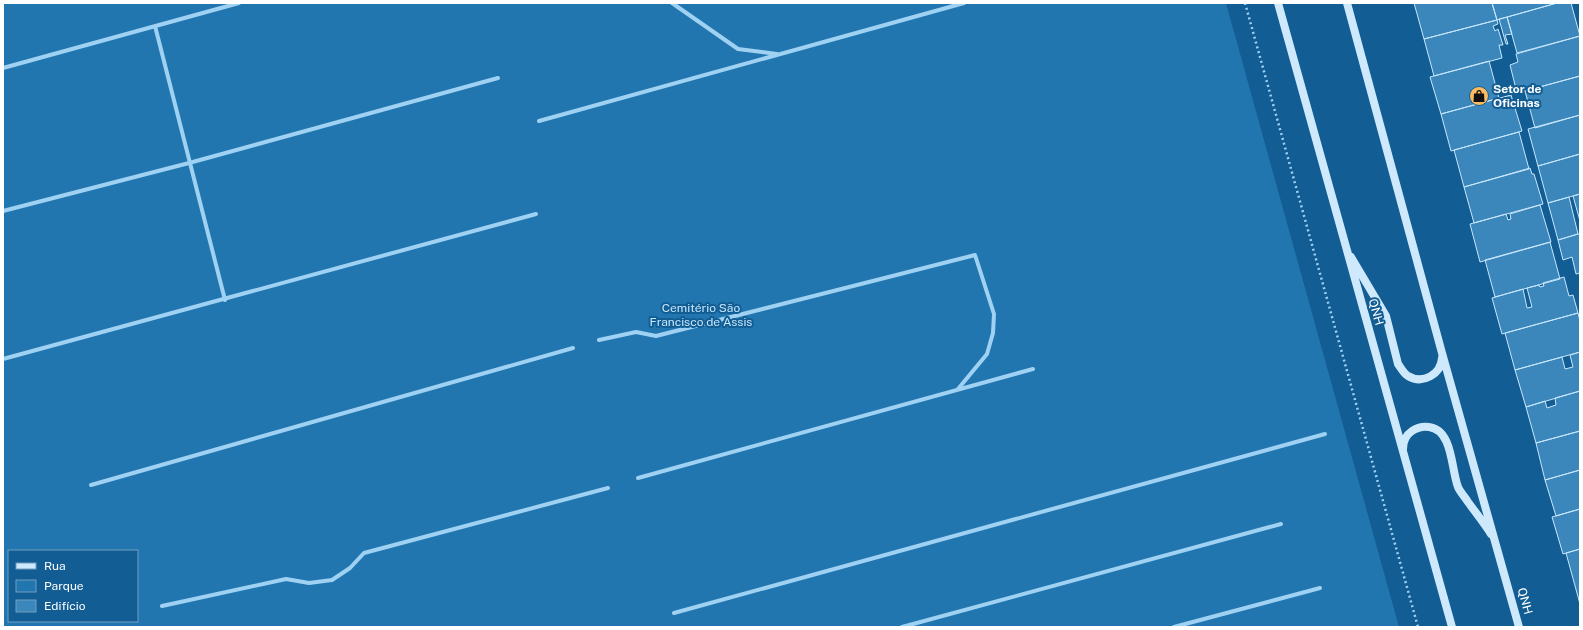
<svg xmlns="http://www.w3.org/2000/svg" width="1583" height="630" viewBox="0 0 1583 630" font-family="'Public Sans',sans-serif">
  <rect width="100%" height="100%" fill="#125d93"/>
  <path fill="#2176b0" fill-rule="evenodd" d="M3,3H1226L1399,627H3ZM9,551H137V621H9Z"/>
  <path fill="#3b86bb" stroke="#c7e7fd" d="M1414,3H1492L1497,20L1424,39Z
    M1492,3H1557L1497,20Z
    M1557,3H1571L1580,36L1517,53L1507,17Z
    M1507,17L1512,34L1505,35L1508,44H1506L1499,19Z
    M1497,20L1498,24L1493,26L1495,31L1498,29L1503,45H1499L1502,58L1434,76L1424,39Z
    M1580,36V76L1517,93L1510,65L1518,62L1516,54Z
    M1489,61L1499,98L1441,114L1430,77Z
    M1580,76V115L1535,128L1525,91Z
    M1511,95L1522,131L1451,151L1441,114Z
    M1580,115V154L1538,166L1528,129Z
    M1519,132L1529,169L1464,187L1454,150Z
    M1580,154V194L1548,203L1538,166Z
    M1530,168L1532,174H1534L1543,204L1474,223L1464,187Z
    M1580,194V221L1573,196Z
    M1569,197L1578,234L1558,240L1548,203Z
    M1540,205L1551,242L1480,262L1470,224L1506,214L1508,220L1511,219L1510,214Z
    M1578,234H1580V273L1576,274L1572,257L1563,260L1558,240Z
    M1550,242L1560,279L1495,297L1485,260Z
    M1564,277L1569,296L1573,295L1578,313L1502,334L1492,298L1523,289L1527,308L1532,307L1527,288L1539,285L1540,287L1544,286L1543,283Z
    M1578,313L1580,321V352L1515,370L1505,333Z
    M1580,352V391L1526,407L1515,370L1562,357L1565,369L1573,367L1570,355Z
    M1580,391V431L1536,443L1526,407L1545,401L1547,408L1556,405L1555,398Z
    M1580,431V470L1545,480L1536,443Z
    M1580,470V509L1556,516L1545,480Z
    M1580,509V549L1563,554L1552,517Z
    M1580,549V604L1566,553Z"/>
  <g fill="none" stroke-linecap="round" stroke-linejoin="round">
    <path stroke="#9fd1f2" stroke-width="2.5" stroke-dasharray="2 3" stroke-linecap="butt" d="M1245,3L1418,627"/>
    <path stroke="#9fd1f2" stroke-width="4" d="M672,3L738,49L777,54
      M155,26L225,300
      M3,68L239,3
      M539,121L964,3
      M3,211L189,163L498,78
      M599,340L636,332L656,336L975,255L994,314L993,333L987,354L958,389
      M3,359L536,214
      M638,478L1033,369
      M91,485L573,348
      M162,606L286,579L309,583L332,580L350,568L364,553L608,488
      M674,613L1325,434
      M902,627L1281,524
      M1174,627L1320,588"/>
    <path stroke="#cfe9fc" stroke-width="8" d="M1278,3L1452,627
      M1347,3L1442,353L1519,627
      M1351,257L1386,316L1398,364C1401,368 1404,374 1408,376C1423,385 1441,374 1442,358
      M1403,449C1403,442 1406,435 1412,431C1418,427 1423,426 1429,427C1453,430 1451,469 1458,487C1460,492 1465,497 1468,502C1476,513 1484,523 1491,534"/>
  </g>
  <defs>
    <symbol id="shop-disc" viewBox="-11 -11 22 22"><circle r="9.5" fill="#ffbb61" stroke="#125d93"/><path d="M-5-2.5h2.3a2.7 3.5 0 0 1 5.4 0H5L5.5 6h-11ZM-1.5-2.5h3a1.5 2.3 0 0 0-3 0Z" fill="#111"/></symbol>
  </defs>
  <g fill-rule="evenodd">
    <use href="#shop-disc" x="1468" y="85" width="22" height="22"/>
  </g>
  <g text-anchor="middle" dominant-baseline="central" stroke-width="4" stroke-linejoin="round" paint-order="stroke">
    <g font-size="12" font-weight="bold" fill="#fff" stroke="#125d93" text-anchor="start">
      <text x="1493" y="89">Setor de<tspan x="1493" dy="14">Oficinas</tspan></text>
    </g>
    <g font-size="12" fill="#c7e7fd" stroke="#125d93">
      <text x="701" y="308">Cemitério São<tspan x="701" dy="14">Francisco de Assis</tspan></text>
    </g>
    <g font-size="12" fill="#fff" stroke="#125d93">
      <text transform="translate(1376 312) rotate(74)">QNH</text>
      <text transform="translate(1525 601) rotate(75)">QNH</text>
    </g>
  </g>
  <rect width="1583" height="630" fill="none" stroke="#ffffff" stroke-width="8"/>
  <rect x="8" y="550" width="130" height="72" fill="#125d93" stroke="#719ebe"/>
  <rect x="16" y="563" width="20" height="6" fill="#cfe9fc" stroke="#719ebe"/>
  <text x="44" y="570" font-size="12" fill="#ffffff">Rua</text>
  <rect x="16" y="580" width="20" height="12" fill="#2176b0" stroke="#719ebe"/>
  <text x="44" y="590" font-size="12" fill="#ffffff">Parque</text>
  <rect x="16" y="600" width="20" height="12" fill="#3b86bb" stroke="#719ebe"/>
  <text x="44" y="610" font-size="12" fill="#ffffff">Edifício</text>
</svg>
